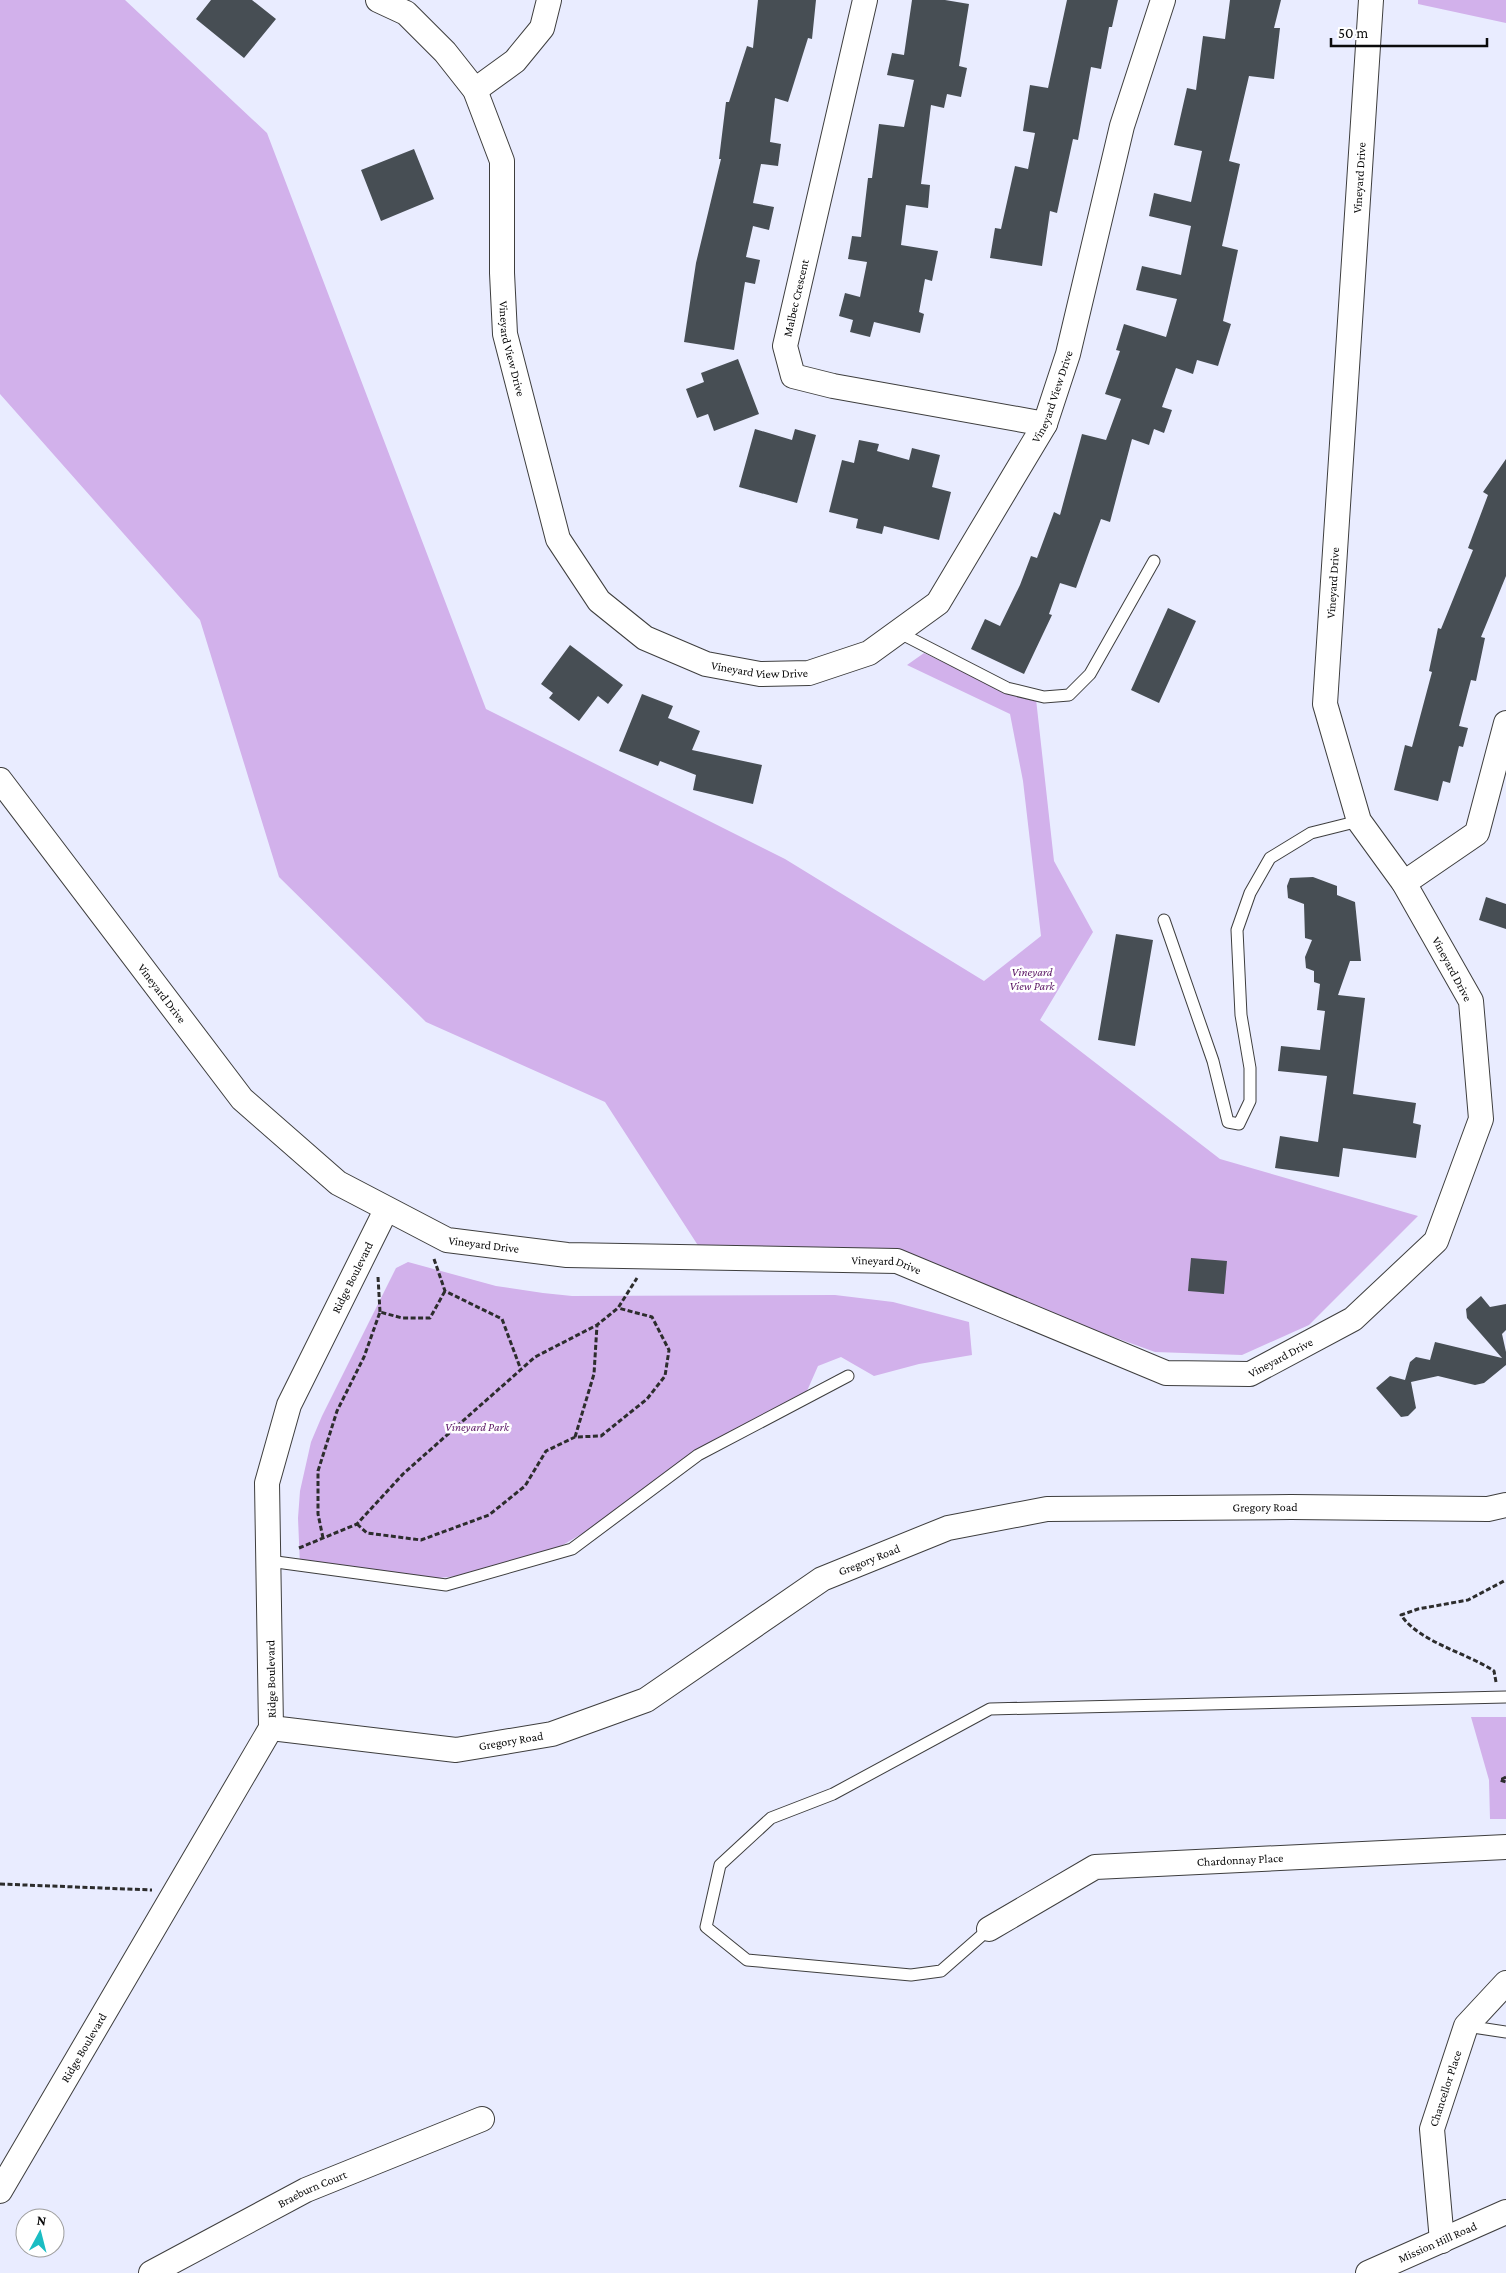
<svg xmlns="http://www.w3.org/2000/svg" width="1506" height="2273" viewBox="0 0 1506 2273" font-family="'Crimson Pro',serif">
  <rect width="100%" height="100%" fill="#e9ecff"/>
  <path fill="#d2b1eb" d="M0,0H125L267,133L486,709L785,859L984,981L1041,936L1023,781L1010,714L907,665L924,653L1004,691L1036,699L1054,861L1093,932L1040,1020L1220,1159L1418,1216L1309,1325L1242,1355L1155,1352L873,1250L699,1247L605,1102L426,1022L279,877L200,620L0,394Z
    M1418,0H1506V23L1418,4Z
    M408,1262L496,1286L543,1293L572,1296L835,1295L893,1302L969,1322L972,1355L919,1364L874,1376L841,1357L818,1366L803,1400L689,1461L585,1532L556,1549L469,1575L438,1578H408L300,1566L298,1518L300,1491L311,1442L322,1416L396,1268Z
    M1471,1717H1506V1819H1490L1489,1780Z"/>
  <path fill="#474e54" d="M211,0H252L276,19L244,58L196,19Z
    M758,0H816L812,39L808,38L788,102L775,98L770,142L781,144L778,166L761,164L753,203L774,207L769,230L753,226L746,257L760,260L755,284L745,282L734,350L684,342L696,263L721,159H719L726,102H729L747,46L753,48Z
    M912,0H945L969,4L959,66L967,68L961,97L947,94L944,108L931,105L921,184L930,185L928,208L906,205L901,245L938,251L932,281L925,279L919,312L924,314L920,333L874,322L870,337L850,332L853,320L839,316L845,293L860,297L867,262L848,259L852,236L861,237L868,178H872L879,124L904,127L914,80L887,75L892,53L904,55Z
    M1067,0H1118L1112,27H1109L1101,69L1091,67L1078,140L1073,139L1057,213L1050,211L1042,266L990,258L995,228L1001,229L1015,166L1028,169L1035,133L1023,131L1030,85L1048,88Z
    M1230,0H1281L1274,28H1280L1274,79L1249,76L1229,161L1240,164L1222,246L1238,250L1223,321L1231,324L1218,366L1197,360L1193,374L1176,368L1162,407L1172,410L1164,433L1154,429L1149,445L1132,439L1110,522L1101,519L1076,588L1060,583L1049,614L1052,615L1024,674L971,649L985,619L1000,626L1020,585L1031,556L1037,558L1054,512L1060,515L1082,434L1106,440L1121,399L1105,394L1120,351L1116,350L1124,324L1166,337L1177,299L1136,290L1142,266L1181,275L1191,226L1149,216L1154,193L1191,202L1202,151L1174,145L1187,88L1196,90L1203,36L1225,39Z
    M414,149L434,199L381,221L361,170Z
    M738,359L759,414L714,431L708,414L697,418L686,389L704,382L701,373Z
    M755,429L792,440L795,429L816,435L797,503L739,487Z
    M859,440L879,444L877,451L909,460L912,448L940,455L932,487L951,492L939,540L884,526L882,534L856,528L858,519L829,512L842,460L854,463Z
    M1506,459V576L1481,637L1485,638L1476,681L1471,680L1459,726L1468,728L1463,747L1459,746L1450,783L1443,781L1438,801L1394,790L1405,745L1412,747L1432,672L1429,671L1438,628L1441,629L1473,550L1468,548L1488,495L1483,492Z
    M1168,608L1196,621L1159,703L1131,690Z
    M570,645L623,685L608,704L598,696L579,721L549,698L553,693L541,684Z
    M642,694L673,706L668,718L700,731L692,750L762,765L753,804L693,790L696,775L660,761L658,766L619,751Z
    M1313,877L1337,886V895L1355,902L1361,961H1350L1338,995L1365,998L1353,1094L1416,1103L1413,1123L1421,1125L1416,1158L1343,1148L1339,1177L1275,1168L1280,1136L1318,1142L1327,1076L1278,1071L1281,1046L1320,1050L1325,1011L1317,1010L1320,984L1314,982V971L1306,968L1305,957L1312,940L1305,938L1304,904L1288,898L1287,886L1290,878Z
    M1486,897L1506,904V929L1479,920Z
    M1116,934L1153,940L1135,1046L1098,1040Z
    M1191,1258L1227,1261L1224,1294L1188,1291Z
    M1481,1296L1490,1307L1506,1304V1330L1502,1334L1506,1352V1365L1484,1383L1475,1385L1438,1376L1411,1382L1416,1408L1408,1416L1401,1417L1376,1388L1390,1376L1405,1380L1410,1362L1416,1357L1430,1360L1435,1342L1502,1358L1467,1318L1466,1309Z"/>
  <g fill="none" stroke-linecap="round" stroke-linejoin="round">
    <defs>
      <path id="lane" d="M898,632L1007,688L1044,697L1069,695L1090,674L1154,561
        M1164,920L1213,1061L1228,1122L1239,1124L1250,1101V1068L1241,1015L1237,930L1250,893L1270,858L1311,833L1359,821
        M269,1561L446,1585L572,1549L698,1455L848,1376
        M989,1929L941,1971L911,1975L747,1960L706,1927L720,1865L771,1818L833,1794L990,1709L1506,1697
        M1466,2026L1506,2032"/>
      <g id="street">
        <path id="s1" d="M378,0L406,13L445,52L475,90L502,161V273L505,334L558,539L599,601L645,638L706,664L760,674L809,673L869,653L938,603L978,536L1045,424L1068,354L1122,126L1163,0"/>
        <path d="M865,0L785,346L793,376L833,386L1045,424"/>
        <path d="M475,90L515,61L542,28L549,0"/>
        <path id="s2" d="M0,780L242,1099L338,1183L447,1240L567,1255L897,1261L1166,1373L1250,1374L1353,1319L1436,1241L1481,1119L1471,1001L1404,883L1359,821L1325,704L1371,0"/>
        <path d="M1404,883L1477,833L1506,723"/>
        <path id="s3" d="M271,1728L456,1750L552,1734L646,1700L822,1579L948,1528L1047,1509L1291,1507L1488,1509L1506,1505"/>
        <path id="s4" d="M989,1929L1095,1867L1506,1847"/>
        <path id="s5" d="M0,2191L271,1728L267,1483L289,1405L386,1210"/>
        <path id="s6" d="M1442,2241L1432,2129L1466,2026L1506,1983"/>
        <path id="s7" d="M151,2273L306,2190L482,2119"/>
        <path id="s8" d="M1368,2273L1506,2212"/>
      </g>
    </defs>
    <use href="#lane" stroke="#3e3e3e" stroke-width="13"/>
    <use href="#street" stroke="#3e3e3e" stroke-width="26"/>
    <path stroke="#2d2d2d" stroke-width="3" stroke-dasharray="5 2.5" stroke-linecap="butt" d="M434,1259L445,1291L502,1319L521,1370
      M378,1277L380,1312
      M575,1437L594,1374L597,1325
      M357,1524L367,1533L421,1540L489,1515L525,1486L546,1451L575,1437L601,1436L647,1399L665,1376L669,1350L652,1317L618,1308
      M323,1538L318,1514V1471L337,1411L364,1357L380,1312L402,1318H430L445,1291
      M299,1548L357,1524L403,1474L535,1357L597,1325L618,1308L637,1278
      M1496,1682L1494,1671C1467,1653 1419,1642 1401,1615L1418,1609L1468,1600L1506,1580
      M1506,1777L1500,1780L1506,1782
      M0,1884L152,1890"/>
    <use href="#lane" stroke="#fff" stroke-width="11"/>
    <use href="#street" stroke="#fff" stroke-width="24"/>
  </g>
  <g text-anchor="middle" dominant-baseline="central" stroke-width="5" stroke-linejoin="round" paint-order="stroke">
    <g font-size="12" fill="#0b0b0b" stroke="#fff">
      <text stroke="none"><textPath href="#s2" startOffset="2818">Vineyard Drive</textPath></text>
      <text transform="translate(796 298) rotate(-77)">Malbec Crescent</text>
      <text stroke="none"><textPath href="#s1" startOffset="399">Vineyard View Drive</textPath></text>
      <text stroke="none"><textPath href="#s1" startOffset="1284">Vineyard View Drive</textPath></text>
      <text stroke="none"><textPath href="#s2" startOffset="2412">Vineyard Drive</textPath></text>
      <text stroke="none"><textPath href="#s1" startOffset="849">Vineyard View Drive</textPath></text>
      <text transform="translate(1452 969) rotate(62)">Vineyard Drive</text>
      <text stroke="none"><textPath href="#s2" startOffset="268">Vineyard Drive</textPath></text>
      <text stroke="none"><textPath href="#s2" startOffset="688">Vineyard Drive</textPath></text>
      <text stroke="none"><textPath href="#s2" startOffset="1092">Vineyard Drive</textPath></text>
      <text stroke="none"><textPath href="#s5" startOffset="1005">Ridge Boulevard</textPath></text>
      <text stroke="none"><textPath href="#s2" startOffset="1512">Vineyard Drive</textPath></text>
      <text stroke="none"><textPath href="#s3" startOffset="1052">Gregory Road</textPath></text>
      <text stroke="none"><textPath href="#s3" startOffset="648">Gregory Road</textPath></text>
      <text transform="translate(271 1679) rotate(-91)">Ridge Boulevard</text>
      <text stroke="none"><textPath href="#s3" startOffset="242">Gregory Road</textPath></text>
      <text stroke="none"><textPath href="#s4" startOffset="268">Chardonnay Place</textPath></text>
      <text stroke="none"><textPath href="#s5" startOffset="166">Ridge Boulevard</textPath></text>
      <text stroke="none"><textPath href="#s6" startOffset="155">Chancellor Place</textPath></text>
      <text stroke="none"><textPath href="#s7" startOffset="182">Braeburn Court</textPath></text>
      <text stroke="none"><textPath href="#s8" startOffset="76">Mission Hill Road</textPath></text>
    </g>
    <g font-size="12" font-style="italic" fill="#5c1866" stroke="#fff">
      <text x="1032" y="972">Vineyard<tspan x="1032" dy="14">View Park</tspan></text>
      <text x="477" y="1427">Vineyard Park</text>
    </g>
  </g>
  <g transform="translate(40 2233) rotate(7)"><circle r="24" fill="#ffffff" stroke="#9d9d9d"/>
  <path d="M0-4L9 19L0 12L-9 19Z" fill="#1bbdc3"/>
  <text y="-8" font-size="14" font-weight="bold" text-anchor="middle" fill="#0b0b0b">N</text>
  </g>
  <path d="M1331 38v8h156v-8" fill="none" stroke="#0b0b0b" stroke-width="2.5"/>
  <text x="1338" y="38" font-size="15" fill="#0b0b0b" stroke="#ffffff" stroke-width="4" paint-order="stroke">50 m</text>
</svg>
